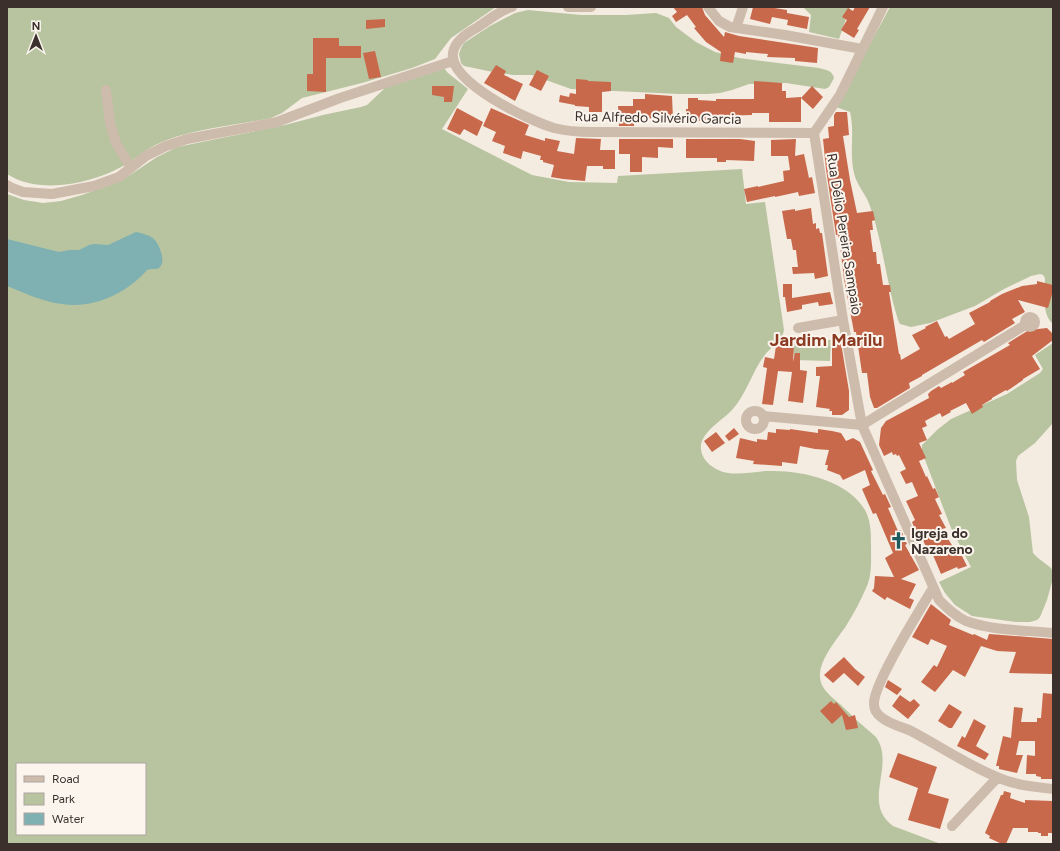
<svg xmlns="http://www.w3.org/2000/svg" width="1060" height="851" viewBox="0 0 1060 851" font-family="Figtree,sans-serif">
  <rect width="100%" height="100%" fill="#f4ebe1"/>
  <path fill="#b8c4a0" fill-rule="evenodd" d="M7,7H496L451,38L435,59L412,68L362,83L302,98L282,113L271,118C237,125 200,128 167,140C150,146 138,157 123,166C91,184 39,195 7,174Z
    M803,7H850L839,39L809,32L811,15Z
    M890,7H1053V324C1041,314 1045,292 1045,278L1043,275L1040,274L1031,276L1004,289L975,306L930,323L911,327L900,324L898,320C886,282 883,243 870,206C866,194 857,186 854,173C849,153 855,132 850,112L836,107Z
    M528,10L581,15H626L656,13L669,18L676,27L696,42L715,52L739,58L819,68C826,70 832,70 834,78L829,87L825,89L786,83L749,84L732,90L720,93L708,94H679L571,89L532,75H513L488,71L464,66L461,63L459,54L461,48L464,43L490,26L515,13Z
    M442,66L448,73L468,89L442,129L532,175L569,182L617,183L618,176L742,169L746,204L765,202L784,330C782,342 771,346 764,356C752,372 746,395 732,410C723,420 699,433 701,449C702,462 716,471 728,473C742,475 756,471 770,471C802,470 850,481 866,512C871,522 871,535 871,547C871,560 872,574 867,586C861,600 854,613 846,626C836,641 813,666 822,685C826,693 834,699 841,705C852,716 864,727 876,737C896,765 861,803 893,826L941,844H7V194L24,200L43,203L61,201L82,195L121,181L157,157L177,147L285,125L323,115L361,107L367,105L385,88ZM17,764H145V834H17Z
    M794,340H831L830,361L794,360Z
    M1053,343V423L1035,443L1018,456L1016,461L1017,480L1029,517L1033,553L1038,558L1051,568L1053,573V578L1047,600L1040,617L1037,620L1030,622H1016L972,616L955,605L945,593L939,582L971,567L951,528L922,452V445L937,430L951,419L1007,394L1040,373L1043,369L1035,355Z"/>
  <path fill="#7fb0b2" d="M136,232C142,233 149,235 154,239C159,244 167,262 159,268C156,270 151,268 147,270C127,293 94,309 62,304C43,302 25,293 7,286V239L59,252L69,250H79L89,245L94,244L108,245Z"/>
  <path fill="#c8694b" d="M673,7H702L705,15L724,37L725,32L739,36L818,48L817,63L795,61V58L767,57L768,54L746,52V54L735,52L733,63L720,61L721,52L706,42L694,28L696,27L687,15L676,22L672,16L677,12Z
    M753,7H768L787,10V13L809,17L807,29L787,25L788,20L772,17L770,24L750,19Z
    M855,7H870L857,29L859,30L854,38L841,30L847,20L842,17L848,8L853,11Z
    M385,19V27L366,29V20Z
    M313,38H339V46H361V58H326V92L307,91V74H313Z
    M375,51L381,77L369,79L363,53Z
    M496,65L506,71L504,75L523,84L515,101L484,83Z
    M537,70L549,76L541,91L529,85Z
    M576,79L588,80V81L611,82V91L602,92V112H589V107L575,106V105L559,102L560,95L569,97L570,93L576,94Z
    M754,81L782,83V91H786V98L801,97V122H769V113H752V115L714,116V121H686V109H688V98H698V100L716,101V99H754Z
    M432,86H454L452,102H444V97L432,95Z
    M812,86L823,97L813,109L801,98Z
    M645,94L672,96L673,119L639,118V123H634V126H619L618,106H633V99H645Z
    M457,108L483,122L477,136L464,129L460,135L447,129Z
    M491,108L529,125L525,135L545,141V138L560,141L557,151L574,154L576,138L601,139L600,150H615V169H603V166H587L585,181L563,179L551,177L554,165L543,162V160H540L541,156L523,151L521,159L503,153L505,146L492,141L496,132L483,126Z
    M836,112H847L849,135L843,136L850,180L857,213L873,211L875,220L872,221L873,230H870L873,252H876L877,264H880L883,285H890L891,292H889L899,354H900L901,360L920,349L912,335L926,328L925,327L937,321L945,337L947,336L949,339L975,324L969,313L990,302V301L1002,294L1022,286L1037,284V281L1053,285V291L1048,308L1018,300L1025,312L1012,319L1015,323L984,342L982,340L922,375V376L909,383L910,388L877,408H874L870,397L867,373H862L856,332H854L844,279L840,245L838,235H836L826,169L823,139L829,138L828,127L834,126V115Z
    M619,139H673V148L658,147V158L642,157V172H630V154H619Z
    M686,139H740L755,141L754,161L726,160V162H717V158H686Z
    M796,139L795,156L804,154L809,178L812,177L815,193L799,196L798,192L775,197V196L747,202L744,189L758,186V187L784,181L783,171L790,170L788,156H771V140Z
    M811,208L813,224L816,223V229L819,228L820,233H822L828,276L815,279L814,273L793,274L792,267H798L796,250H793L791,239H787L782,211L795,209V211Z
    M783,284H792V298L830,292L833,304L819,306L818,302L802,305V309L787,312L785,297H783Z
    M1047,328L1053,334V340L1032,356L1040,369L1023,379V380L1007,391L1006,390L992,398V399L982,405L983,407L972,414L966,403L950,411L951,412L942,417L940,413L925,421L927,426L922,428L927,440L919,443L926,458L919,461L926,477L927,476L933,489L935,488L939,497L935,499L942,514L939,515L946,528L942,529L958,555L961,554L967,566L958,569L957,567L941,574L930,548L927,549L922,538L919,539L912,522L915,520L906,501L918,496L912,482L906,484L900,472L906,469L899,455L897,456L896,454L893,455L892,452L884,456L879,445L881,428L886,421L929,398L928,394L931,391L939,386L941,388L952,382V383L965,375L963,372L1010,345L1008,343L1029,330Z
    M832,343H841L849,391V410L842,415H832V411H829L830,409L816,407L820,376H816V367L832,366Z
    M776,346L794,347L793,362L795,353H800V370L807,371L803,403L788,401L792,372L778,371L773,405L762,404L767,368L763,367L765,357L774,359Z
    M734,428L739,434L729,441L725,436Z
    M776,429L790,430V429L818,433V429L832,431L841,433L846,441L853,438L860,442L873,470L871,471L883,495L885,494L891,507L888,508L898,531L901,530L907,544L905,545L919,570L901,579L916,584L909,598L914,600L910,609L887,597L885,600L872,591L874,588L875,576L894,577L885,558L893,553L876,513L873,514L862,489L870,485L865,470L843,480L840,475L827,470L828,465H825L829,450L815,449L800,446L797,464L782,462V466L753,464L754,461L736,458L740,438L757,442V439L767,440L768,432L776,433Z
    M716,432L725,443L712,452L704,441Z
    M931,604L951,620L949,625L973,635L974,634L987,640L989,634L1053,639V674L1009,673L1016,652L997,651L981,646L965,677L953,670L935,692L921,682L934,665L937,667L947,646L931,639L928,645L912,637Z
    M844,657L855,669L865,677L858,686L844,673L833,683L824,675Z
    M888,680L902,689L897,695L885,687Z
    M1043,693L1053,694V779H1041V777L1036,776V774H1026L1027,755L1035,756V741H1019L1016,755H1023L1017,773L999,769V766H996L1003,736L1011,738L1014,707L1023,708L1021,722H1037V718H1041Z
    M900,695L910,702L914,699L920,705L908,719L892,706Z
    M831,701L834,704L836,702L849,717L855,715L858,728L846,730L842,715L832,724L820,711Z
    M949,704L962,712L952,728H949L938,721Z
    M974,719L986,726L976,746L989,754L985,760L957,746L962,736L965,738Z
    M898,753L937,767L928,793L949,799L940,829L908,820L918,788L889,777Z
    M1004,791L1011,793L1010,798L1025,803V800L1052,801V833H1048V836H1041V833H1038V832H1028V828H1013L1006,844H1002L989,838L990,836L985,833L1001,795H1003Z"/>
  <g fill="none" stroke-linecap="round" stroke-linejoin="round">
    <path stroke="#cdbbac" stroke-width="10" d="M512,7C500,10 489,20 478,27C468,33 455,40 453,53C448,82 530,121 554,128C566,131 578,132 591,132L814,133
      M568,7H591
      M708,7L719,21L730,27L785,35L862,49
      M883,7L840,95L814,133L843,320L862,425L939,600C947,608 955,616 966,621C993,631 1025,630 1053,633
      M736,28L743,7
      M106,90L110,123L116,143L131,168
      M7,185L12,188L23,192L52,194L94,186L119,177L146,156L166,146L187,139L277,122L340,98L453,61
      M1025 322a5 5 0 1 1 10 0a5 5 0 1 1-10 0Z
      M798,328L843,320
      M746 420a9 9 0 1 1 18 0a9 9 0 1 1-18 0Z
      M763,416L862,425
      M862,425L1025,325
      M933,588C920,610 873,684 874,704C874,709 877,714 881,717C889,724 902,727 911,731C940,746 967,765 997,777C1014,785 1034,787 1053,789
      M952,826L997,778"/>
  </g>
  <defs>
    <symbol id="church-bare" viewBox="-9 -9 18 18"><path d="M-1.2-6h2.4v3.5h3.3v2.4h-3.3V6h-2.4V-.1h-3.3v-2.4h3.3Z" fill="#1f5a5e" stroke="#fbf5ee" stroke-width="2.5" paint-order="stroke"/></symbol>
  </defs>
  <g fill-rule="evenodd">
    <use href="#church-bare" x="886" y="528" width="25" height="25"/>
  </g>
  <g text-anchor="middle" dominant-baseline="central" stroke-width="4" stroke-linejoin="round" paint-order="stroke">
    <g font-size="14" fill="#3b302b" stroke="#fbf5ee">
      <text transform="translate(658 118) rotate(1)">Rua Alfredo Silvério Garcia</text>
      <text transform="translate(844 234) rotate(81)">Rua Délio Pereira Sampaio</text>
    </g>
    <g font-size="14" font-weight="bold" fill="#3b302b" stroke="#fbf5ee" text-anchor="start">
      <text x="911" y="533">Igreja do<tspan x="911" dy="16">Nazareno</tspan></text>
    </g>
    <g font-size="18" font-weight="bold" fill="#8c3b22" stroke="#fbf5ee">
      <text x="826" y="340">Jardim Marilu</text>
    </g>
  </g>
  <rect width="1060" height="851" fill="none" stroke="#3b302b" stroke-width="16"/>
  <rect x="16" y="763" width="130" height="72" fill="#fbf5ee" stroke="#aea6a0"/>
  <rect x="24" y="776" width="20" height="6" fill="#cdbbac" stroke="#aea6a0"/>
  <text x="52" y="783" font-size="12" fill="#3b302b">Road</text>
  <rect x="24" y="793" width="20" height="12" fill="#b8c4a0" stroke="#aea6a0"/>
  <text x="52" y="803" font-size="12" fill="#3b302b">Park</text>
  <rect x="24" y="813" width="20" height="12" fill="#7fb0b2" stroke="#aea6a0"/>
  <text x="52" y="823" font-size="12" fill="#3b302b">Water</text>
  <g transform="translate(36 36)" stroke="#fbf5ee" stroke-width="3" paint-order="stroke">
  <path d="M0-3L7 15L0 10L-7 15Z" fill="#3b302b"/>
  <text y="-6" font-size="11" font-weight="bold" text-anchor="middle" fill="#3b302b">N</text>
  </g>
</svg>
